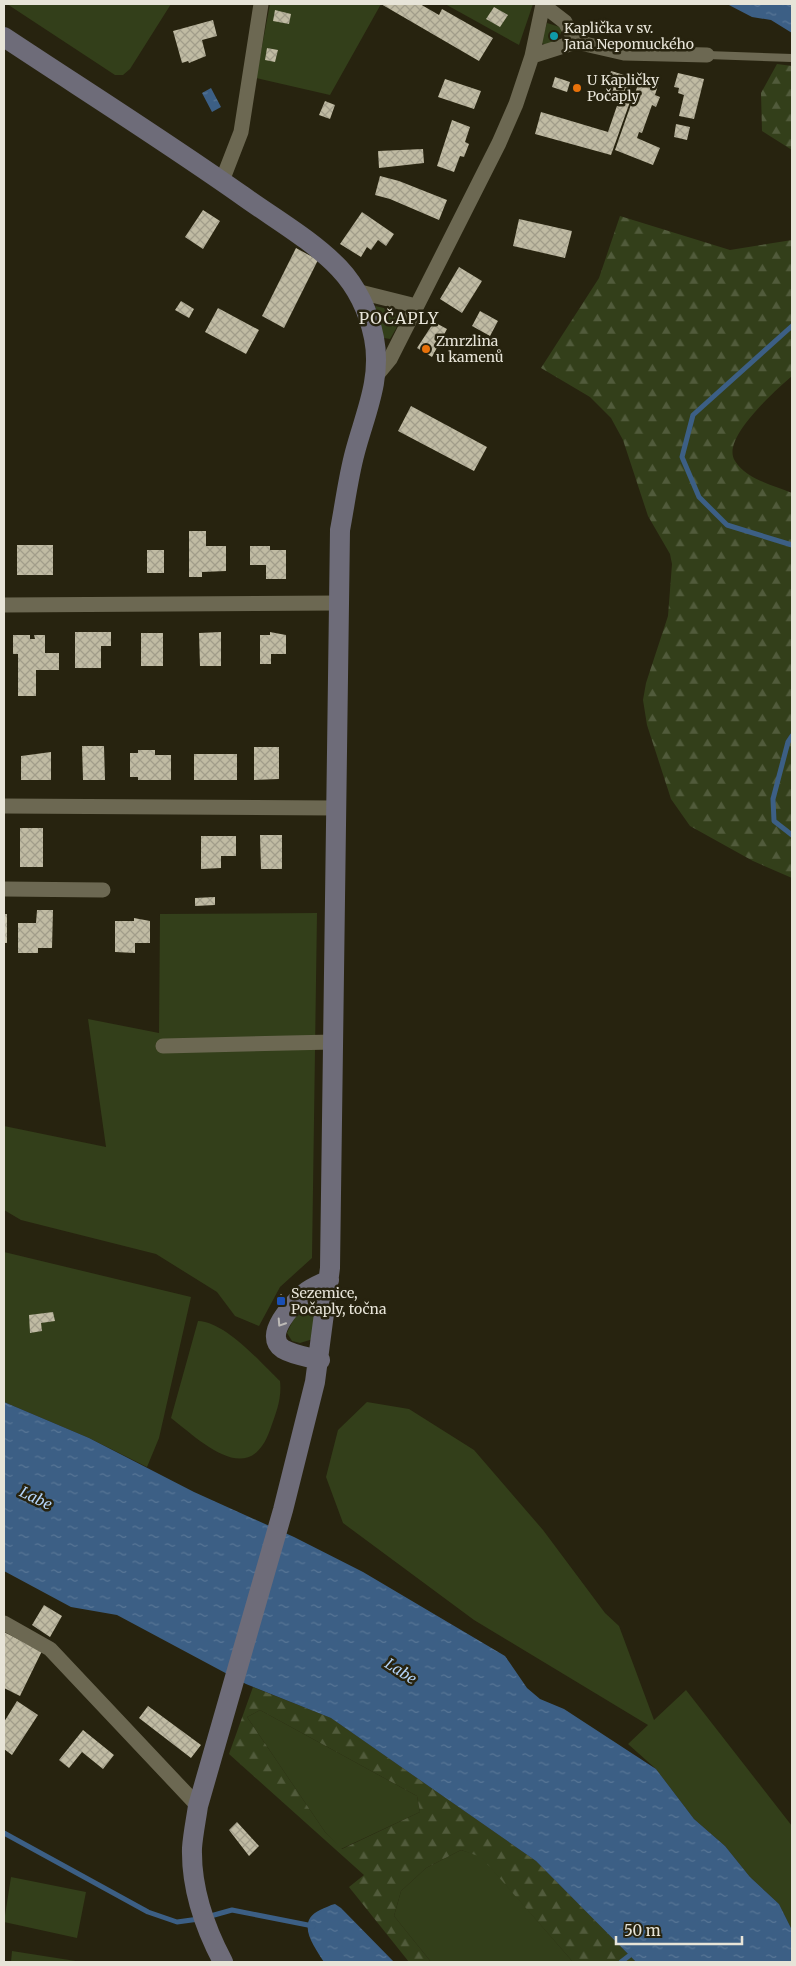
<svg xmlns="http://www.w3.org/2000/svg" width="796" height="1966" viewBox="0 0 796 1966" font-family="Merriweather,serif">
  <defs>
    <pattern id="forest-firs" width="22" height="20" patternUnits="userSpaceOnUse" patternTransform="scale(1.25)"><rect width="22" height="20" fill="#333f1a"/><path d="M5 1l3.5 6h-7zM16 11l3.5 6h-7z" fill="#515b3b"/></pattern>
    <pattern id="water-ripples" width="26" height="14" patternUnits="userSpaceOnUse" patternTransform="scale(1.25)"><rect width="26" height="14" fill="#3c5f85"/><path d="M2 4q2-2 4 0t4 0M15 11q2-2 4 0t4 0" fill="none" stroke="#587696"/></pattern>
    <pattern id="building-cross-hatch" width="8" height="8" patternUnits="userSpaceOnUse" patternTransform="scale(1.25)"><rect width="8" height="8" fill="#c0bba3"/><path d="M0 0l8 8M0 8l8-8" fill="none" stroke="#a19d8a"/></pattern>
  </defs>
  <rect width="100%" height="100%" fill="#27230f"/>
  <path fill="#333f1a" d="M7,4H171L130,69L123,75H115Z
    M270,4H381L330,95L256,78Z
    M445,4H533L519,45Z
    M547,23L563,28L557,42L550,46L541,43Z
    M375,306C402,311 403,319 390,339L384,338Z
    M317,913L312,1258L280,1287L259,1326L235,1316L217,1292L156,1254L21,1220L4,1210V1126L106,1147L88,1019L159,1033L160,914Z
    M4,1252L191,1297L159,1438L147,1467L89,1438L4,1402Z
    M321,1298L313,1339L300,1343L292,1341L287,1333L295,1316L310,1299Z
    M198,1321C226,1322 261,1363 280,1381C282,1399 276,1413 270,1430C249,1489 202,1442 171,1418Z
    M367,1402L409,1409L474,1450L543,1530L605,1613L619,1626L654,1720L686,1690L792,1826V1930L779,1904L750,1877L725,1846L694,1819L656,1769L628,1744L648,1725L474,1620L343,1523L326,1477L338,1430Z
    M260,1710L417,1796L420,1812L341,1849L325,1832L247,1717Z
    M461,1850L481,1856L573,1962H431L394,1916L401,1891L426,1868Z
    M11,1877L86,1892L77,1938L4,1922Z
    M12,1951L82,1962H11Z"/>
  <path fill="url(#forest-firs)" fill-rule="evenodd" d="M777,64L792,66V150L762,131L761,93Z
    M620,216L730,250L792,240V376C776,390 720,439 735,461C747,480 774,485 792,493V878L753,861L690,826L671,799L647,725L643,700L646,683L668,616L672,564L670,554L648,516L623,440L611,418L590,397L541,368L599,278Z
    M253,1687L331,1718L536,1861L636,1962H573L481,1857L461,1850L426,1868L401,1891L394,1916L431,1962H409L349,1887L364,1875L229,1754ZM260,1710L417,1796L420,1812L342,1849L325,1832L247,1717Z"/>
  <path fill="url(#water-ripples)" d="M727,4H792V33L771,20L752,17Z
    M211,88L221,107L212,112L202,93Z
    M4,1402L89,1438L194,1492L294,1537L363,1572L505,1656L527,1688L540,1699L564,1709L656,1769L694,1819L725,1846L750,1877L779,1904L792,1930V1962H636L536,1861L331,1718L246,1684L117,1615L71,1607L4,1571Z
    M335,1904L341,1908L394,1962H324C314,1946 295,1922 320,1910C325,1908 330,1905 335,1904Z"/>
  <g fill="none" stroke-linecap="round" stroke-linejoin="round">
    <path stroke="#3c5f85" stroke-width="5" d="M792,326L693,415L682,457L699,497L727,525L792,545
      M792,736L788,742L773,799L774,821L792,835
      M4,1833L148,1912L177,1922L199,1919
      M207,1917L232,1910L313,1926
      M621,1962L634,1952"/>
  </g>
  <path fill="url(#building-cross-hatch)" d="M381,4H420L439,15L442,9L493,38L479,61Z
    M494,7L508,15L500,27L486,19Z
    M275,10L291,14L289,24L273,21Z
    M213,20L217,36L202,40L206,56L189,63L188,61L182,63L173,31Z
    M267,48L278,50L275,62L265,60Z
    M611,71L634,78L629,93L631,99L611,155L535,134L541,112L608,132L620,97L613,95L610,101L603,98Z
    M678,73L704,79L694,119L679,116L684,95L678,93L679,88L674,87Z
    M641,76L659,82L655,95L660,97L656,107L652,105L642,133L639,132L637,138L660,148L653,165L615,150Z
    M555,77L570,82L567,92L552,87Z
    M445,79L481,91L474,109L438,97Z
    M325,101L335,105L330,119L319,115Z
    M452,120L470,127L465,142L469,144L464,157L460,156L454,172L437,166Z
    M676,124L690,127L687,140L674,137Z
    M423,149L424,163L379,168L378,151Z
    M380,176L399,181L447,200L439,220L390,199L375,195Z
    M203,210L220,221L203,249L185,237Z
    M362,212L394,234L386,246L378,240L371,250L367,247L361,257L340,244Z
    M519,219L572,231L565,258L513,246Z
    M296,248L318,260L284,328L262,316Z
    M459,267L482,281L462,313L440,299Z
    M181,301L194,309L189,318L175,310Z
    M218,308L259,330L246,354L205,332Z
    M480,311L498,321L490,336L472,326Z
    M434,322L447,329L432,357L417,348Z
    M411,406L487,447L474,471L398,431Z
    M189,531H206V546H226V571L202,572V577H189Z
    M17,545H53V575H17Z
    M250,546H270V550H286V579H266V565H250Z
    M147,550H164V573H147Z
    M75,632H111V646H101V668H75Z
    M221,632V666H200L199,633Z
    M270,632L286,635V654H271V664H260V635H270Z
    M141,633H163V666H141Z
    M13,635H30V639H35L34,635H45V653H59V670H36V696H18V654H13Z
    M82,746H104L105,780H83Z
    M254,747H279V779L254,780Z
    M138,750H155V755H171V780H138V777H130V753H138Z
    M51,752V780H21V756Z
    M194,754H237V780H194Z
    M20,828H43V867H20Z
    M260,835H282V869H261Z
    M201,836H236V856H221V868L201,869Z
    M215,897V905L195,906V898Z
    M37,910H53L52,948H38V953H18V923H36Z
    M4,914H7V943H4Z
    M134,918L150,921V943H135V953L115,952V921H134Z
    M281,1294L285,1298L280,1304L276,1300Z
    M53,1312L55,1321L41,1323L42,1331L30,1333L29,1315Z
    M44,1605L62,1616L50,1637L32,1625Z
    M4,1632L42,1651L20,1696L4,1688Z
    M17,1701L38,1715L12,1755L4,1749V1722Z
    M148,1706L201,1745L191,1758L139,1718Z
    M83,1730L114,1755L103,1769L82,1752L69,1768L59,1760Z
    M237,1822L259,1846L249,1856L229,1830Z"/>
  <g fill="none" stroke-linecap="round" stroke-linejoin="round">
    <path stroke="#6c6852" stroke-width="8" d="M707,55L792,58"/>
    <path stroke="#6c6852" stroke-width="15" d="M543,5L565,22L576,42
      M532,56L576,42L624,53L707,55
      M222,181L241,132L261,4
      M356,291L416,306
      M376,376L390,359L499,143L516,104L532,56L543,4
      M4,605L338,603
      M4,806L336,808
      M4,889L103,890
      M163,1046L333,1042
      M4,1623L50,1649L198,1806"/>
    <path stroke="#6e6c79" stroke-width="20" d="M4,37C84,90 165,141 243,196C275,219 312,240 339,268C357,287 369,313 374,338C382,379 365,414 355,452C348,478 345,504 340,530L330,1268L315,1382L283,1510L198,1806C196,1820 193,1834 192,1848C191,1887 205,1928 223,1962
      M320,1360C308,1357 293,1355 283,1349C262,1335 293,1304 305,1293C312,1287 321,1284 329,1280"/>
  </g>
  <defs><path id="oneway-chevron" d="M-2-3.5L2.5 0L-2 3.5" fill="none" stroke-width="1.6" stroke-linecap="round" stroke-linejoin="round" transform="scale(1.25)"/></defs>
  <use stroke="#bdbab7" href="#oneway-chevron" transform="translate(281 1323) rotate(123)"/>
  <circle fill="#0f9aa8" stroke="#27230f" stroke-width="2" cx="554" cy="36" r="5"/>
  <g fill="#e8710a" stroke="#27230f" stroke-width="2">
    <circle cx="577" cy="88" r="5"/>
    <circle cx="426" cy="349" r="5"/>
  </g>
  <rect fill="#1a4fb4" stroke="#27230f" stroke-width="2" x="276" y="1296" width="10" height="10" rx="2.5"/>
  <g text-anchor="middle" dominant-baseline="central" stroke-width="5" stroke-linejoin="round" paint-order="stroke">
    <g font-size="14" fill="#e7e4d8" stroke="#27230f" text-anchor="start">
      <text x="564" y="28">Kaplička v sv.<tspan x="564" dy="16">Jana Nepomuckého</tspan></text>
      <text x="587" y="80">U Kapličky<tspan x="587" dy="16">Počaply</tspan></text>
      <text x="436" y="341">Zmrzlina<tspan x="436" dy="16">u kamenů</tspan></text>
      <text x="291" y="1293">Sezemice,<tspan x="291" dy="16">Počaply, točna</tspan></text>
    </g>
    <g font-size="15" font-style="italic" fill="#b4d4f9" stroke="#27230f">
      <text transform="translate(36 1498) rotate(26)">Labe</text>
      <text transform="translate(401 1671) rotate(33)">Labe</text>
    </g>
    <g font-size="16" letter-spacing="1" fill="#e7e4d8" stroke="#27230f">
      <text x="399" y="318">POČAPLY</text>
    </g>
  </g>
  <rect width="796" height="1966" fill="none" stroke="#e7e4d8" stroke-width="10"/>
  <path d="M616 1936v8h126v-8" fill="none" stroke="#e7e4d8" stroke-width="2.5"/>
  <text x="624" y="1936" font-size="15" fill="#e7e4d8" stroke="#27230f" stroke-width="4" paint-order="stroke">50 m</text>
</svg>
